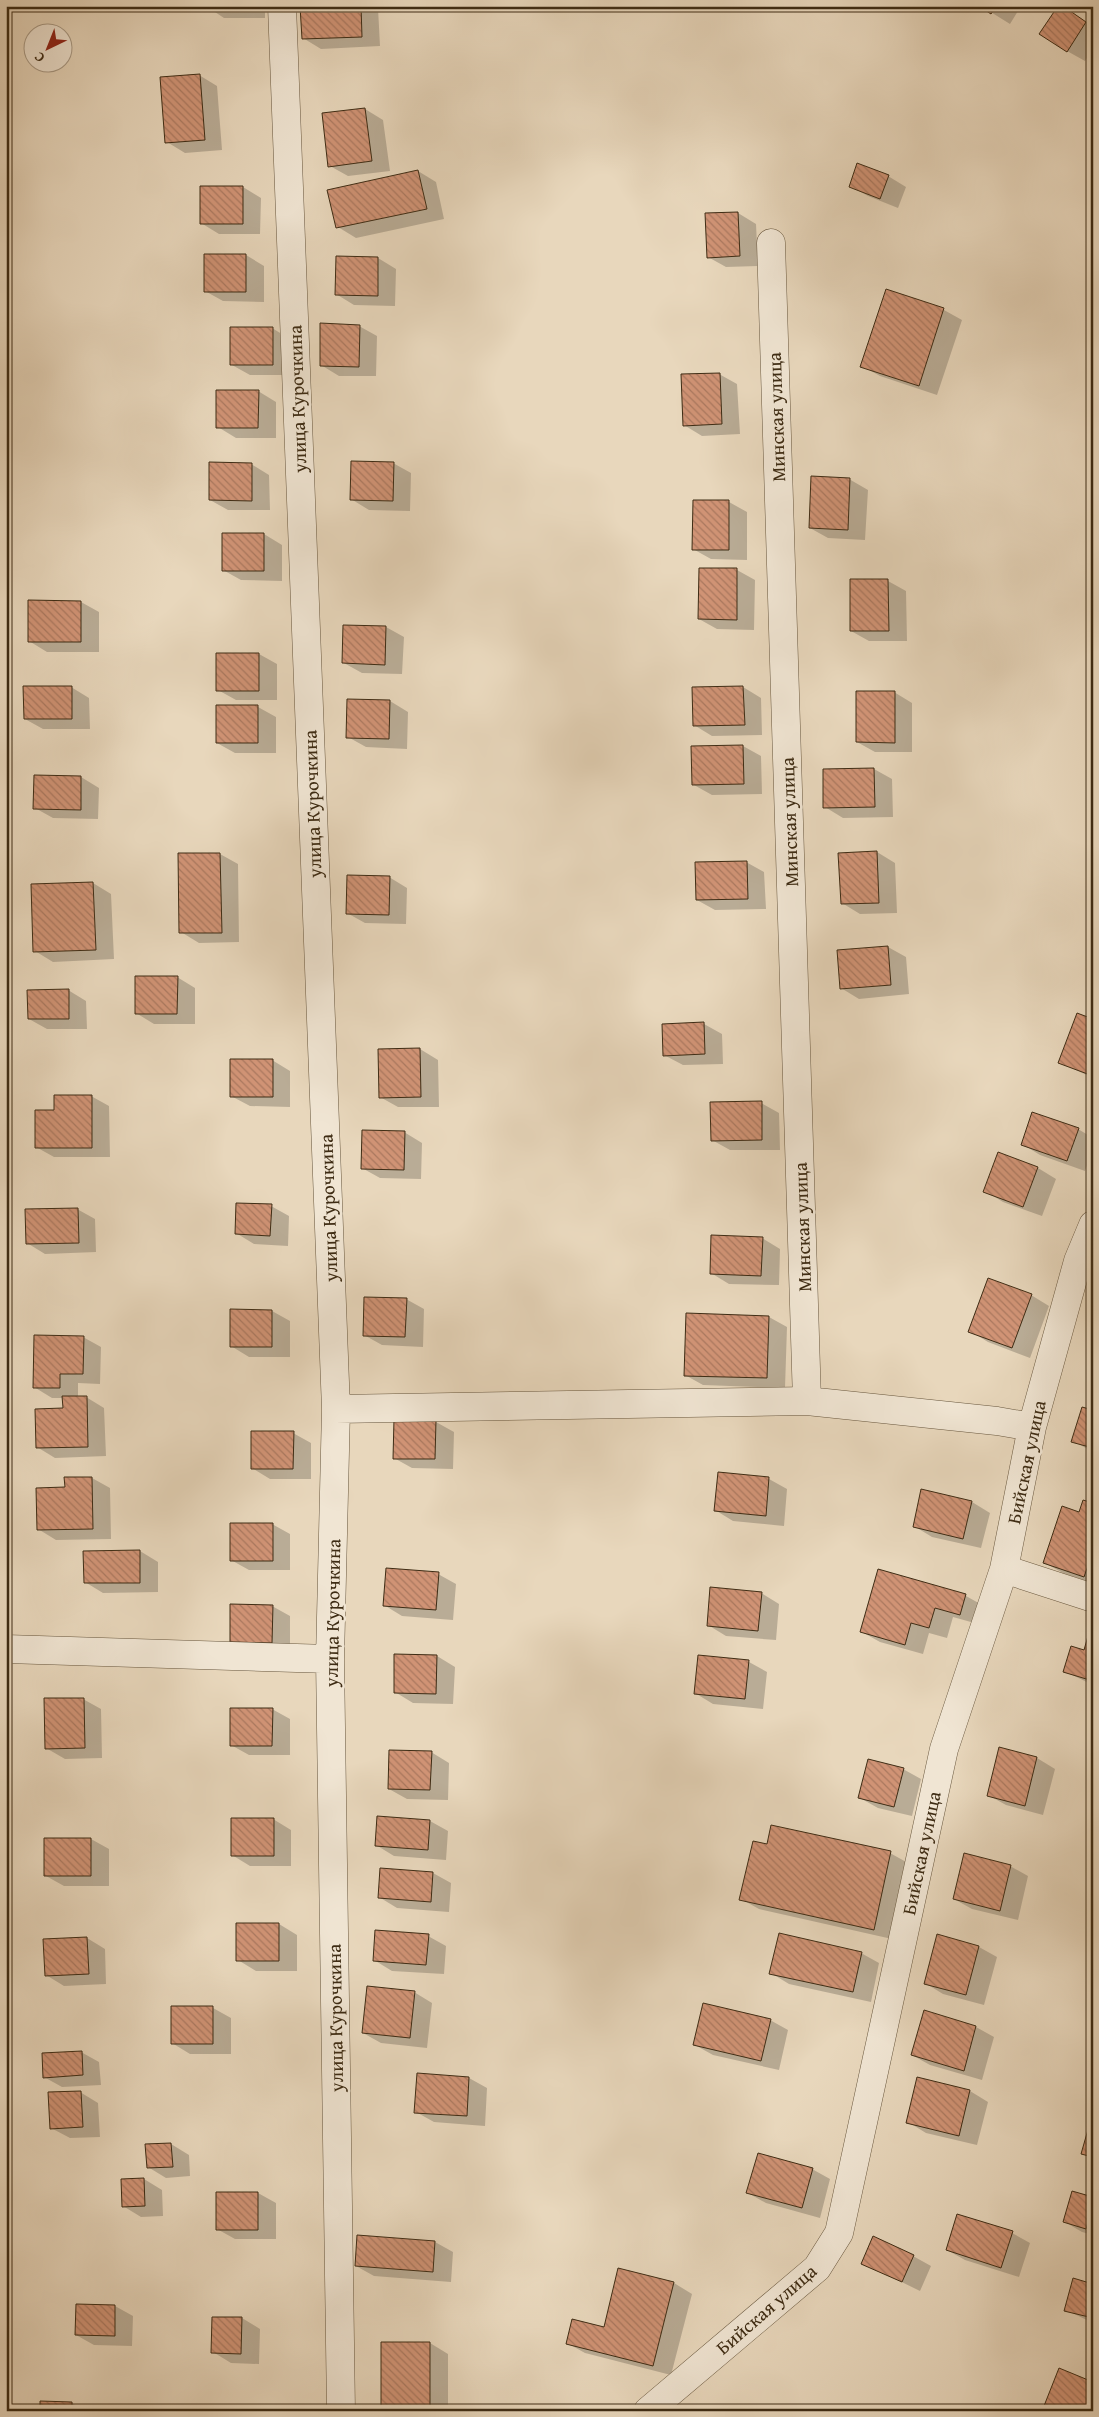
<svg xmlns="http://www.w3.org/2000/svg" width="1099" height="2417" viewBox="0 0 1099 2417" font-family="'Gentium Book Plus',serif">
  <defs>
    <pattern id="building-back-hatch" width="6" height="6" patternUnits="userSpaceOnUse" patternTransform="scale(1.25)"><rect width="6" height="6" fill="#d09375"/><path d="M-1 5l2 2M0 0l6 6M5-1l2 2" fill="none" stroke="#aa785f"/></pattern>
  </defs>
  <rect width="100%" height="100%" fill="#e8d7bc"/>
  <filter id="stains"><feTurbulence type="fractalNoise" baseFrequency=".004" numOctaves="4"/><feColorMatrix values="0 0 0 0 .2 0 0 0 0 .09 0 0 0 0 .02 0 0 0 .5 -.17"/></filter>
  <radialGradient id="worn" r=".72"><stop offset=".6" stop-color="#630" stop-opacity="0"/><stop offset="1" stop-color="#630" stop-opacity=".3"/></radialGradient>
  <path fill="#0003" d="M206,6H265V18H224Z
    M301,6H375L378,8L380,46L321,49L303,38Z
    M981,6H1021L1010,24Z
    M1061,6L1093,26V49L1085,61L1067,51Z
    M199,75L217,86L222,150L185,153L167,142Z
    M365,109L383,120L390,171L348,176L330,166Z
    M418,171L436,182L444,219L356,238L338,227Z
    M888,176L906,187L898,208L868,196L850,186Z
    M243,187L261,198L260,234H219L201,223Z
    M738,213L756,224L758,266L726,267L708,257Z
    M246,255L264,266V302L223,301L205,291Z
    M378,258L396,269L395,306L354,305L336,294Z
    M887,290L944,310L962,320L937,395L880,376L862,366Z
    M359,326L377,336L376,376H339L321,365Z
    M272,328L290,339V375H250L232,365Z
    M719,374L737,384L740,434L702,436L684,425Z
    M258,391L276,402V438H236L218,427Z
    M393,463L411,473L410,511L369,510L351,499Z
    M251,464L269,475L270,510H228L210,500Z
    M849,479L868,490L865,540L828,538L810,528Z
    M694,501L729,502L747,512V560L711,559L693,549Z
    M264,534L282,545V581L241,580L223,570Z
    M700,569L737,570L755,580L754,630L717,629L699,619Z
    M851,581H888L906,591L907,641H869L851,631Z
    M81,602L99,612V652H47L29,641Z
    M386,627L404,637L402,674L362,673L344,663Z
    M259,654L277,664V700H236L218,690Z
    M71,687L89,698L90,729H43L25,719Z
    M743,687L761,698L762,735L712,736L694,725L693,689Z
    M894,692L912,703V752H875L857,742Z
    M390,701L408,712L407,749L366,747L348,737Z
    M217,706L258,707L276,717V753H235L217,743Z
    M743,746L761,756L762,794L712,795L694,785Z
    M874,769L892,779L893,817L843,818L825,807Z
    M81,777L99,788L98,819L53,818L35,808Z
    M877,852L895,863L897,913L860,914L842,903Z
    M220,854L238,864L239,942L199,943L181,932L179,855Z
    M746,862L764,872L766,909L715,910L697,900Z
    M389,877L407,888L406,924L365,923L347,913Z
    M93,883L111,894L114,959L53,962L35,951Z
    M888,947L906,957L909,994L859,999L841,988Z
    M177,977L195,988V1024H154L136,1013Z
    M68,990L86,1001L87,1029H47L29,1019Z
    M1093,1020V1078L1059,1062Z
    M704,1024L722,1034L723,1064L683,1065L664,1055Z
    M420,1049L438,1060L439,1107H398L380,1097Z
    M272,1060L290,1071V1107L250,1106L231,1096Z
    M91,1096L109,1106L110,1157H54L36,1147Z
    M761,1103L779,1113L780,1150H730L712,1140Z
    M1078,1129L1093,1138V1149L1085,1171L1040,1155L1022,1144Z
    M404,1132L422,1143L421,1179L380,1178L362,1168Z
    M999,1154L1038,1168L1056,1179L1042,1216L1003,1202L985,1191Z
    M271,1206L289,1216L288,1246L254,1244L236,1233Z
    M77,1209L95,1219L96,1252L45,1254L27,1243Z
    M762,1238L780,1249L779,1285L729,1284L711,1273Z
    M1031,1295L1049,1306L1030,1358L988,1342L970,1331Z
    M406,1299L424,1309L423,1347L382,1345L364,1335Z
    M272,1311L290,1321V1357H249L231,1346Z
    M769,1317L787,1327L785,1388L703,1385L685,1375Z
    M83,1337L101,1347L100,1384L78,1383V1397H86L104,1408L106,1456L55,1458L37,1447L64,1410V1398H52L34,1387Z
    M1093,1412V1452L1073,1441Z
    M395,1420L436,1422L454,1432L453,1469L412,1468L394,1458Z
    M293,1433L311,1443V1479H270L252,1468Z
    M92,1478L110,1488L111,1539L56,1540L38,1529L66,1488Z
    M769,1479L787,1489L784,1526L733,1521L715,1510Z
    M972,1502L990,1513L981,1548L932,1537L914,1526Z
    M1093,1505V1583L1063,1573L1045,1563L1080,1514Z
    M272,1524L290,1534V1570H249L231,1560Z
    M140,1551L158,1562V1592L103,1593L85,1582Z
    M879,1571L966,1596L984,1606L978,1624L953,1617L947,1638L929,1633L923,1654L880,1642L862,1632Z
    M438,1574L456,1584L453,1620L402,1616L384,1605Z
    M761,1593L779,1604L776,1640L726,1636L708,1625Z
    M272,1606L290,1616V1652H249L231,1642Z
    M1093,1631V1685L1064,1671L1084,1651Z
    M437,1656L455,1667L453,1704L413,1703L395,1692Z
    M749,1662L767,1672L763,1709L713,1704L695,1693Z
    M83,1699L101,1709L102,1758L65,1759L46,1748Z
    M272,1709L290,1719V1755H249L231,1745Z
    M1000,1749L1037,1758L1055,1769L1043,1815L1006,1805L988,1795Z
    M431,1752L449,1763L448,1800L407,1799L389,1789Z
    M903,1769L921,1779L912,1816L878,1808L860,1798Z
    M273,1819L291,1830V1866H250L232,1855Z
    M430,1821L448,1831L446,1860L394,1856L376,1845Z
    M91,1839L109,1849V1886H64L46,1876Z
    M768,1845L890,1853L908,1863L892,1939L759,1909L741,1899Z
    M1010,1866L1028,1876L1018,1920L972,1909L954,1899Z
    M433,1873L451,1883L449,1912L397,1908L379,1897Z
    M279,1924L297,1935V1971H256L238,1960Z
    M938,1935L979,1947L997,1957L984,2005L943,1994L925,1983Z
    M428,1936L446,1946L444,1974L392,1971L374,1960Z
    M87,1938L105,1949L106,1984L64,1986L46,1975Z
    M861,1953L879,1963L871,2002L789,1984L771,1973Z
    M414,1992L432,2003L427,2048L381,2043L363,2033Z
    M213,2008L231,2018V2054H190L172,2043Z
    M925,2012L976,2027L994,2037L982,2080L930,2065L912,2055Z
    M770,2020L788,2030L779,2070L713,2055L695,2045Z
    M81,2052L99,2062L101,2085L62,2087L44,2077Z
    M469,2078L487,2088L485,2126L434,2122L416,2112Z
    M970,2091L988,2102L977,2145L926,2133L908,2122Z
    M80,2092L98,2103L100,2137L70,2138L51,2128Z
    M171,2144L189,2155L190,2176L166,2178L148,2167Z
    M812,2169L830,2179L820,2218L766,2203L748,2193Z
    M144,2179L162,2190L163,2216L141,2217L123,2206Z
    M258,2193L276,2203V2239H235L217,2229Z
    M1093,2198V2235L1082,2232L1065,2222Z
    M1012,2233L1030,2243L1019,2277L965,2260L947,2250Z
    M435,2242L453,2252L451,2282L374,2276L356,2266Z
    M913,2256L931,2266L920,2291L863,2263Z
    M619,2270L674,2283L692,2294L671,2375L585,2353L567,2343L604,2329Z
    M1093,2285V2323L1066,2310Z
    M115,2306L133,2316L132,2346L94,2345L76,2335Z
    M214,2318H242L260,2329L259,2364L231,2363L213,2352Z
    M430,2343L448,2354V2411H391L382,2406Z
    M41,2403H72L85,2411H41Z"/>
  <path fill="url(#building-back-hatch)" stroke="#3e2c14" d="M205,6H248V9L205,8Z
    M300,6H361L362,37L302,39Z
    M979,6H996L991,14Z
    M1058,6H1063L1086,22L1067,52L1039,34Z
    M200,74L205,140L165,143L160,77Z
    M365,108L372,161L328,167L322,113Z
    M857,163L889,175L880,199L849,187Z
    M418,170L427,209L336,228L327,190Z
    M200,186H243V224H200Z
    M738,212L740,256L707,258L705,213Z
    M204,254H246V292H204Z
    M336,256L378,257V296L335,295Z
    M886,289L944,308L919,386L860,367Z
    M320,323L360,325L359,367L320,366Z
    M230,327H273V365H230Z
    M720,373L722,424L683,426L681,374Z
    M216,390H259L258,428H216Z
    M351,461L394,462L393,501L350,500Z
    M209,462L252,463V501L209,500Z
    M811,476L850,478L848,530L809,528Z
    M693,500H729V550H692Z
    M222,533H264V571H222Z
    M699,568H737V620L698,619Z
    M850,579H888L889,631H850Z
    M28,600L81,601V642H28Z
    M343,625L386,626L385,665L342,663Z
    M216,653H259V691H216Z
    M23,686H72V719H24Z
    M743,686L745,725L693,726L692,687Z
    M856,691H895V743L856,742Z
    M347,699L390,700L389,739L346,738Z
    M216,705H258V743H216Z
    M743,745L744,784L692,785L691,746Z
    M874,768L875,807L823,808V769Z
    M34,775L81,776V810L33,809Z
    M877,851L879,903L841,904L838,853Z
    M178,853H220L222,933H179Z
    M747,861L748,899L696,900L695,862Z
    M347,875L390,876L389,915L346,914Z
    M93,882L96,950L33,952L31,884Z
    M888,946L891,985L840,989L837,950Z
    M135,976H178L177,1014H135Z
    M69,989V1019H28L27,990Z
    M1077,1013L1093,1019V1076L1058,1063Z
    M704,1022L705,1054L663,1056L662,1024Z
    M420,1048L421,1097L379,1098L378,1049Z
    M230,1059H273V1097H230Z
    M54,1095H92V1148H35V1110H54Z
    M762,1101V1140L711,1141L710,1102Z
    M1032,1112L1079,1128L1067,1161L1021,1145Z
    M362,1130L405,1131L404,1170L361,1169Z
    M998,1152L1038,1167L1023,1207L983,1192Z
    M236,1203L272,1204L270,1236L235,1234Z
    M78,1208L79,1243L26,1244L25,1209Z
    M711,1235L763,1237L761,1276L710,1274Z
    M988,1278L1032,1294L1012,1348L968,1332Z
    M364,1297L407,1298L405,1337L363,1336Z
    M230,1309L272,1310V1347H230Z
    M686,1313L769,1316L767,1378L684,1376Z
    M34,1335L84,1336L83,1374H60V1388H33Z
    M62,1396H87L88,1447L36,1448L35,1409L63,1408Z
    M1082,1407L1093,1410V1448L1071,1442Z
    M394,1419L436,1420L435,1459H393Z
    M251,1431H294L293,1469H251Z
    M718,1472L769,1477L766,1516L714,1511Z
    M64,1477H92L93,1529L37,1530L36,1488L65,1487Z
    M921,1489L972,1501L963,1539L913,1527Z
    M1083,1500L1093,1503V1551L1084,1577L1043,1563L1062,1506L1079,1512Z
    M230,1523H273V1561H230Z
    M140,1550V1583H84L83,1551Z
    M386,1568L439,1572L436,1610L383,1606Z
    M878,1569L966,1594L960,1615L935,1608L929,1628L911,1623L905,1645L860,1632Z
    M710,1587L762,1592L758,1631L707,1626Z
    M230,1604L273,1605L272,1643L230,1642Z
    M1090,1629L1093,1630V1681L1063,1672L1071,1646L1084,1650Z
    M394,1654L437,1655L436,1694L394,1693Z
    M698,1655L749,1660L745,1699L694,1694Z
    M44,1698H84L85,1748L45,1749Z
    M230,1708H273L272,1746H230Z
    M999,1747L1037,1757L1025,1806L987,1796Z
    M389,1750L432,1751L430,1790L388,1789Z
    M868,1759L904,1768L894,1807L858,1798Z
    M377,1816L430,1820L428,1850L375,1846Z
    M231,1818H274V1856H231Z
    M771,1825L891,1851L874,1930L739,1900L753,1841L767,1844Z
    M44,1838H91V1876H44Z
    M964,1853L1011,1865L1000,1911L953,1899Z
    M380,1868L433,1872L431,1902L378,1898Z
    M236,1923H279V1961H236Z
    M375,1930L429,1934L426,1965L373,1961Z
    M779,1933L862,1952L853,1992L769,1974Z
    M937,1934L979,1946L966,1995L924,1984Z
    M87,1937L89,1974L45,1976L43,1939Z
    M367,1986L415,1991L410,2038L362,2033Z
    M703,2003L771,2019L761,2061L693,2045Z
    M171,2006H213V2044H171Z
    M924,2010L976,2026L964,2071L911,2055Z
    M82,2051L83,2075L43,2078L42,2053Z
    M417,2073L469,2077L467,2116L414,2113Z
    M917,2077L970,2090L959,2136L906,2123Z
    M81,2091L83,2127L50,2129L48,2092Z
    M1091,2119L1093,2120V2157L1081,2154Z
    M171,2143L173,2167L147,2168L145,2144Z
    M758,2153L813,2168L802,2208L746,2193Z
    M144,2178L145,2206L122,2207L121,2179Z
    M1072,2191L1093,2197V2206L1086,2229L1063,2222Z
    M216,2192H258V2230H216Z
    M957,2214L1013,2231L1001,2268L946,2250Z
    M357,2235L435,2241L433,2272L355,2266Z
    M873,2236L914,2255L902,2282L861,2264Z
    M618,2268L674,2282L653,2366L566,2344L572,2319L604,2327Z
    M1073,2278L1093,2284V2318L1064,2311Z
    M76,2304L115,2305V2336L75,2335Z
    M212,2317H242L241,2354L211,2353Z
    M381,2342H430V2407L381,2406Z
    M1059,2368L1093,2382V2411H1042Z
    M40,2401L72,2402V2411H40Z"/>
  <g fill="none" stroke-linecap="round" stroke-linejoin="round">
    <defs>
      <path id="street" d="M282,6L336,1409L330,1659L341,2411
        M771,243L807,1401
        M336,1409L807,1401L997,1421L1032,1427
        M1004,1569L1093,1598
        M6,1649L330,1659
        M648,2411L817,2268L839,2233L944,1749L1004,1569L1032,1427L1078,1261L1093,1225"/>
    </defs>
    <use href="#street" stroke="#68573e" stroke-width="29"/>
    <use href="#street" stroke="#f0e5d3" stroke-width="28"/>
  </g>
  <g text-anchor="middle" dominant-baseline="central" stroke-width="5" stroke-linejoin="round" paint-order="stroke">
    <g font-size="19" fill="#3e2c14" stroke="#f0e5d3">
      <text transform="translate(297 399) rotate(-92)">улица Курочкина</text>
      <text transform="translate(776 417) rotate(-92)">Минская улица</text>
      <text transform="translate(312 804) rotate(-92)">улица Курочкина</text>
      <text transform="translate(789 822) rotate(-92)">Минская улица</text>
      <text transform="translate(328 1208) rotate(-92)">улица Курочкина</text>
      <text transform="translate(802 1227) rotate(-92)">Минская улица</text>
      <text transform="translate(1026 1462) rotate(-78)">Бийская улица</text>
      <text transform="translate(332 1613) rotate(-89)">улица Курочкина</text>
      <text transform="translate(921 1853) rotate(-78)">Бийская улица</text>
      <text transform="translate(335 2018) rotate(-91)">улица Курочкина</text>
      <text transform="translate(766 2309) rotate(-41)">Бийская улица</text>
    </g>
  </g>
  <rect width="1099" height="2417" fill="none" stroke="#e8d7bc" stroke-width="25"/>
  <rect x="8" y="8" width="1084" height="2402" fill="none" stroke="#3e2c14" stroke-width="2.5"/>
  <rect x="12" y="12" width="1074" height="2392" fill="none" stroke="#3e2c14"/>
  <g transform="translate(48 48) rotate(223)"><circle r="24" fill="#f0e5d3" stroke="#a99b87"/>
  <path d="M0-4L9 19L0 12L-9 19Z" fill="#8f2418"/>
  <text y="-8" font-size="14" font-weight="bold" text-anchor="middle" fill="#3e2c14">С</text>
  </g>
  <rect width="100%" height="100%" filter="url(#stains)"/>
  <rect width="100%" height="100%" fill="url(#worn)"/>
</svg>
